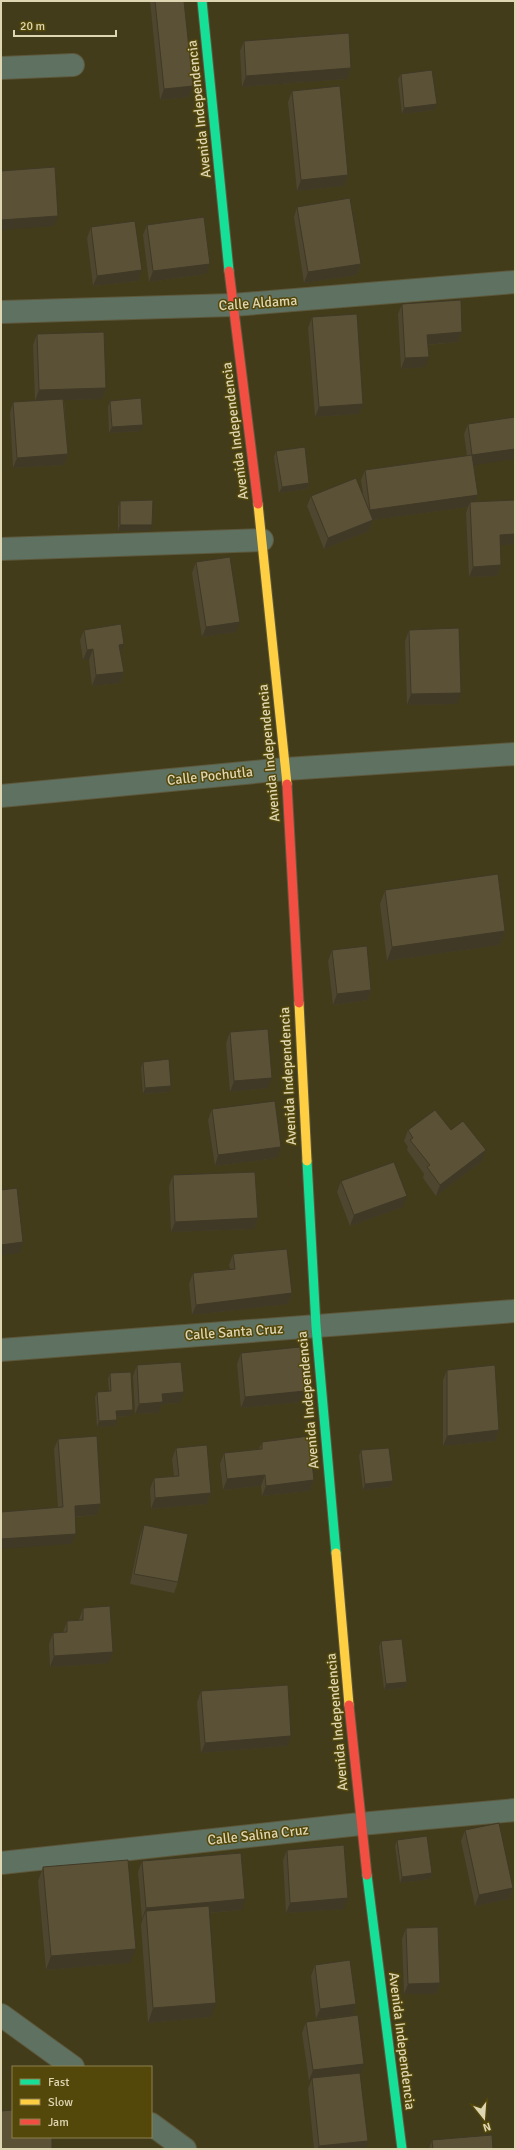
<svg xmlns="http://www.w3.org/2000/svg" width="516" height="2150" viewBox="0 0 516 2150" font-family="Signika,sans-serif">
  <rect width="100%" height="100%" fill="#423c1b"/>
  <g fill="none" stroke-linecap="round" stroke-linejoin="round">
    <defs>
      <path id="street" d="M1,68L73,65
        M1,312L233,305L515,282
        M1,549L262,540
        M1,796L286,769L515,754
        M1,1350L515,1311
        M1,1863L360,1824L515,1810
        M1,2015L73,2067
        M151,2124L185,2149"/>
      <path id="fast" d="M202,1L229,271
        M307,1161L316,1326L336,1553
        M367,1875L402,2149"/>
      <path id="slow" d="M258,504L287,784
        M299,1003L307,1161
        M336,1553L349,1705"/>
      <path id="jam" d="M229,271L258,504
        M287,784L299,1003
        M349,1705L367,1875"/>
    </defs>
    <use href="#street" stroke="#5e583c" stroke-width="24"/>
    <use href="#fast" stroke="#5e583c" stroke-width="11"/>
    <use href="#slow" stroke="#5e583c" stroke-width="11"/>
    <use href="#jam" stroke="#5e583c" stroke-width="11"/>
    <use href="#street" stroke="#5f7262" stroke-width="22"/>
    <use href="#fast" stroke="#16e098" stroke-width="9"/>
    <use href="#slow" stroke="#ffcf43" stroke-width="9"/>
    <use href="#jam" stroke="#f24e42" stroke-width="9"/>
  </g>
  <path fill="#4e462f" d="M150,1H184L193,86L189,97L160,100Z
    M244,41L351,68L347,79L242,87L240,51Z
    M401,74L434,110L402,114L398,79Z
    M292,91L348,175L344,186L297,191L288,102Z
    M297,207L361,264L357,275L304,283L294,217Z
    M147,225L206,274L149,282L143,235Z
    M91,227L138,281L93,286L87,238Z
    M402,304L462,332L458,342L428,345L425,367L401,369L398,314Z
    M312,317L363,404L359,414L315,417L308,328Z
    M37,334L106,388L102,399L64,400L68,454L64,465L13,468L10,413L13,402L35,401L33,345Z
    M110,401L141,431L109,433L108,407Z
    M468,424L478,495L475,502L515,544L500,545L501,565L497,576L469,577L466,513L468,507L373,520L369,531L324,549L307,506L311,496L363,493L361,480L365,470L467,456L464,434Z
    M276,451L309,483L307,489L279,493L274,457Z
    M120,501L150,531H118V507Z
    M196,562L236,632L202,637L192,573Z
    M84,630L121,653L124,672L120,683L92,686L89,660H83L80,640Z
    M409,630L457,704L407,705L405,641Z
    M385,890L505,931L500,945L387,961L380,904Z
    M332,950L371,990L368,1000L333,1005L328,961Z
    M230,1032L268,1088L230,1092L226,1043Z
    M143,1062L169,1092L143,1094L141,1068Z
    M212,1109L277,1158L215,1166L208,1120Z
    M408,1130H451L486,1150L482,1161L436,1196L423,1178L424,1174L407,1150L408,1147L404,1141Z
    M173,1175L258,1218L254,1229L171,1232L169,1186Z
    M341,1181L403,1207L350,1226L337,1192Z
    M233,1254L292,1293L288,1304L192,1315L189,1284L193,1273L230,1269L229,1265Z
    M241,1353L301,1402L241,1408L237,1364Z
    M137,1365L180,1403L162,1404L159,1413L135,1414L133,1376Z
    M447,1370L499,1430L495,1441L443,1446V1380Z
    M110,1373L131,1416L117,1417L115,1426L97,1427L95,1398L97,1392L109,1391L108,1379Z
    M58,1439L101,1504L97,1515L75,1517L76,1534L72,1544L58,1508L54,1449Z
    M262,1442L314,1480L310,1491L262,1496L261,1486L223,1490L220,1464L224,1453L259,1449Z
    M176,1448L211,1493L207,1504L151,1509L150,1489L154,1478L174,1476L172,1459Z
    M361,1450L393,1481L391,1487L363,1490L359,1456Z
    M144,1525L178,1582L174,1593L130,1584L140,1536Z
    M83,1608L113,1652L109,1663L50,1667L49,1644L53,1633H63L67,1621L79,1620Z
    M515,1629V1640L514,1632Z
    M381,1641L407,1682L405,1688L384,1690L379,1647Z
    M201,1691L288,1746L201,1753L197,1702Z
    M465,1830L513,1888L509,1899L475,1906L461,1841Z
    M397,1840L432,1873L430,1879L400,1883L395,1846Z
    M287,1850L344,1909L286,1913L283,1860Z
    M142,1861L242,1910L209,1913L211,2017L148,2023L141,1925L143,1918L142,1919L138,1872Z
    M43,1867L130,1963L46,1970L38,1881Z
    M406,1928L440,1983L436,1994H404L402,1939Z
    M315,1965L356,2004L353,2015L316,2019L311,1976Z
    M306,2022L360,2073L365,2149H314L308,2089L311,2081H309L302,2033Z
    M432,2140L493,2149H429Z"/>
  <path fill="#403926" d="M351,68L347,79L242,87L246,76Z
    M193,86L189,97L160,100L164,89Z
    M437,104L434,110L402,114L404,108Z
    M348,175L344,186L297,191L301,180Z
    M58,216L54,226L1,230V220Z
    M210,264L206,274L149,282L153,271Z
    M361,264L357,275L304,283L308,272Z
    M142,270L138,281L93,286L97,276Z
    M462,332L458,342L424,345L427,335Z
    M429,357L425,367L401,369L405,358Z
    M106,388L102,399L35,401L39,390Z
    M363,404L359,414L315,417L319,407Z
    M143,425L141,431L109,433L112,427Z
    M515,449V459L468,466L472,455Z
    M68,454L64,465L13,468L17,458Z
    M309,483L307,489L279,493L282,487Z
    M478,495L474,506L470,502L468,507L366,521L370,510Z
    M373,520L369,531L324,549L328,538Z
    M120,525H152L150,531H118Z
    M515,534V544L496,546L500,535Z
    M501,565L497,576L469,577L473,567Z
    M240,622L236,632L202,637L206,627Z
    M124,644L120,655L119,645Z
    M93,649L89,660H83L87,650Z
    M124,672L120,683L92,686L96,675Z
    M461,693L457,704L407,705L411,694Z
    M505,931L500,945L387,961L392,947Z
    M371,990L368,1000L333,1005L337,994Z
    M272,1078L268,1088L230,1092L234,1081Z
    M171,1086L169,1092L143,1094L145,1088Z
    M281,1147L277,1158L215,1166L218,1155Z
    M486,1150L482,1161L436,1196L440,1185Z
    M407,1196L403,1207L350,1226L354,1215Z
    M258,1218L254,1229L171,1232L175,1222Z
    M23,1242L20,1253L1,1255V1245Z
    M292,1293L288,1304L192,1315L196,1305Z
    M305,1391L301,1402L241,1408L245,1397Z
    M184,1392L180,1403L162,1404L159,1413L135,1414L139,1404L162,1394Z
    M133,1410L131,1416L114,1417L116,1411Z
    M117,1420L115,1426L97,1427L99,1421Z
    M499,1430L495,1441L443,1446L447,1436Z
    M265,1475L261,1486L223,1490L227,1479Z
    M314,1480L310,1491L262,1496L266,1486Z
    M393,1481L391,1487L363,1490L365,1484Z
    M211,1493L207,1504L151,1509L155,1498Z
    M101,1504L97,1515L71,1517L75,1506Z
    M76,1534L72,1544L1,1549V1539Z
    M113,1652L109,1663L50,1667L54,1656Z
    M407,1682L405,1688L384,1690L386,1684Z
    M291,1736L288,1746L201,1753L205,1743Z
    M432,1873L430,1879L400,1883L402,1877Z
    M513,1888L509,1899L475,1906L479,1895Z
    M348,1898L344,1909L286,1913L290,1903Z
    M245,1899L242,1910L146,1918V1911L143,1918L142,1919L146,1908Z
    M136,1949L130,1963L46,1970L51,1956Z
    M440,1983L436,1994H404L408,1984Z
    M216,2003L211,2017L148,2023L153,2008Z
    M356,2004L353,2015L316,2019L320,2009Z
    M364,2064L360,2074L312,2078L311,2081H309L313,2070Z
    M368,2141L365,2149H317L319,2146Z"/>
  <path fill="#5b5137" stroke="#403926" d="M155,1H184L193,86L164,89Z
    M349,33L351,68L246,76L244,41Z
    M432,70L437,104L404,108L401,74Z
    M340,86L348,175L301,180L292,91Z
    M55,167L58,216L1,220V171Z
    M350,198L361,264L308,272L297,207Z
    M204,217L210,264L153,271L147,225Z
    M135,221L142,270L97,276L91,227Z
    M461,300L462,332L427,335L429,357L405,358L402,304Z
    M357,314L363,404L319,407L312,317Z
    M104,332L106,388L39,390L37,334Z
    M141,398L143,425L112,427L110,401Z
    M63,399L68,454L17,458L13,402Z
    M515,417V449L472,455L468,424Z
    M305,447L309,483L282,487L276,451Z
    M472,455L478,495L370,510L365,470Z
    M356,478L373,520L328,538L311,496Z
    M153,500L152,525H120V501Z
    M515,500V534L500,535L501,565L473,567L470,502Z
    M230,557L240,622L206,627L196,562Z
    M121,624L124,644L119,645L124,672L96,675L93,649L87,650L84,630Z
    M459,628L461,693L411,694L409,630Z
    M498,874L505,931L392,947L385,890Z
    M367,946L371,990L337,994L332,950Z
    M268,1029L272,1078L234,1081L230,1032Z
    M169,1059L171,1086L145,1088L143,1062Z
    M275,1101L281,1147L218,1155L212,1109Z
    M435,1110L451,1130L463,1121L486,1150L440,1185L427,1167L430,1165L410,1140L413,1138L408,1130Z
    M394,1162L407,1196L354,1215L341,1181Z
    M255,1172L258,1218L175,1222L173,1175Z
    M17,1188L23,1242L1,1245V1190Z
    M287,1249L292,1293L196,1305L193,1273L235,1269L233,1254Z
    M300,1347L305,1391L245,1397L241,1353Z
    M181,1362L184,1392L162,1394L163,1402L139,1404L137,1365Z
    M495,1365L499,1430L447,1436V1370Z
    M131,1372L133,1410L116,1411L117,1420L99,1421L97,1392L111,1391L110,1373Z
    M97,1436L101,1504L75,1506L76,1534L1,1539V1512L63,1507L58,1439Z
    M309,1436L314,1480L266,1486L265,1475L227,1479L224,1453L262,1449V1442Z
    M207,1445L211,1493L155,1498L154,1478L179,1476L176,1448Z
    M389,1448L393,1481L365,1484L361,1450Z
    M144,1525L188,1534L178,1582L134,1574Z
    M110,1606L113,1652L54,1656L53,1633L67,1632V1621L83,1620V1608Z
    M402,1639L407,1682L386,1684L381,1641Z
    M288,1685L291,1736L205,1743L201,1691Z
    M499,1823L513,1888L479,1895L465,1830Z
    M427,1836L432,1873L402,1877L397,1840Z
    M344,1845L348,1898L290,1903L287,1850Z
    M241,1853L245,1899L146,1908L142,1861Z
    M128,1860L136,1949L51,1956L43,1867Z
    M1,1879H2L1,1900Z
    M209,1906L216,2003L153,2008L146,1911Z
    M438,1927L440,1983L408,1984L406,1928Z
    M350,1960L356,2004L320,2009L315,1965Z
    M358,2015L364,2064L313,2070L306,2022Z
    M360,2073L368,2141L319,2146L312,2078Z
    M13,2110V2137H52V2149H1V2111Z
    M492,2135L493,2149H433L432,2140Z"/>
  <g text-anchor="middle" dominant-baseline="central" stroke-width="3" stroke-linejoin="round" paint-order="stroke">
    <g font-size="14" fill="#ded6b2" stroke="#53470a">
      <text transform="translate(199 109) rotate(-96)">Avenida Independencia</text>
      <text transform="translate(258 303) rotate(-4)">Calle Aldama</text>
      <text transform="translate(235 431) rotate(-97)">Avenida Independencia</text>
      <text transform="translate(269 753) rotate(-95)">Avenida Independencia</text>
      <text transform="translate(210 776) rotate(-6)">Calle Pochutla</text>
      <text transform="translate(288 1076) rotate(-93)">Avenida Independencia</text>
      <text transform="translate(234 1332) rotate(-4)">Calle Santa Cruz</text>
      <text transform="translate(308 1400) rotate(-95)">Avenida Independencia</text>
      <text transform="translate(337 1722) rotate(-95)">Avenida Independencia</text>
      <text transform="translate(258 1835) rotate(-6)">Calle Salina Cruz</text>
      <text transform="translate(402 2041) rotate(83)">Avenida Independencia</text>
    </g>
  </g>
  <rect width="516" height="2150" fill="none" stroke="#ded6b2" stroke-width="4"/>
  <rect x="12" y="2066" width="140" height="72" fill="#53470a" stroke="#8b804d"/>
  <rect x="20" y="2079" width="20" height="6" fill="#16e098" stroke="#8b804d"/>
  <text x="48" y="2086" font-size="12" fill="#ded6b2">Fast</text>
  <rect x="20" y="2099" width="20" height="6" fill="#ffcf43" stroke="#8b804d"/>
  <text x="48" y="2106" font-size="12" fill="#ded6b2">Slow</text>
  <rect x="20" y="2119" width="20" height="6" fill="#f24e42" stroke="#8b804d"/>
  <text x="48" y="2126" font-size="12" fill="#ded6b2">Jam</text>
  <g transform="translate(484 2118) rotate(163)" stroke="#53470a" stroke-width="3" paint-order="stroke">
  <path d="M0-3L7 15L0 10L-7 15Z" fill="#ded6b2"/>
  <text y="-6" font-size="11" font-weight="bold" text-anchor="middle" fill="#ded6b2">N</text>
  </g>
  <path d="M14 30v6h102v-6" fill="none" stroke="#ded6b2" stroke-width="2"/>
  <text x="20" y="30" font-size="12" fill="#ded6b2" stroke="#53470a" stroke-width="3" paint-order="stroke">20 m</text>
</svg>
